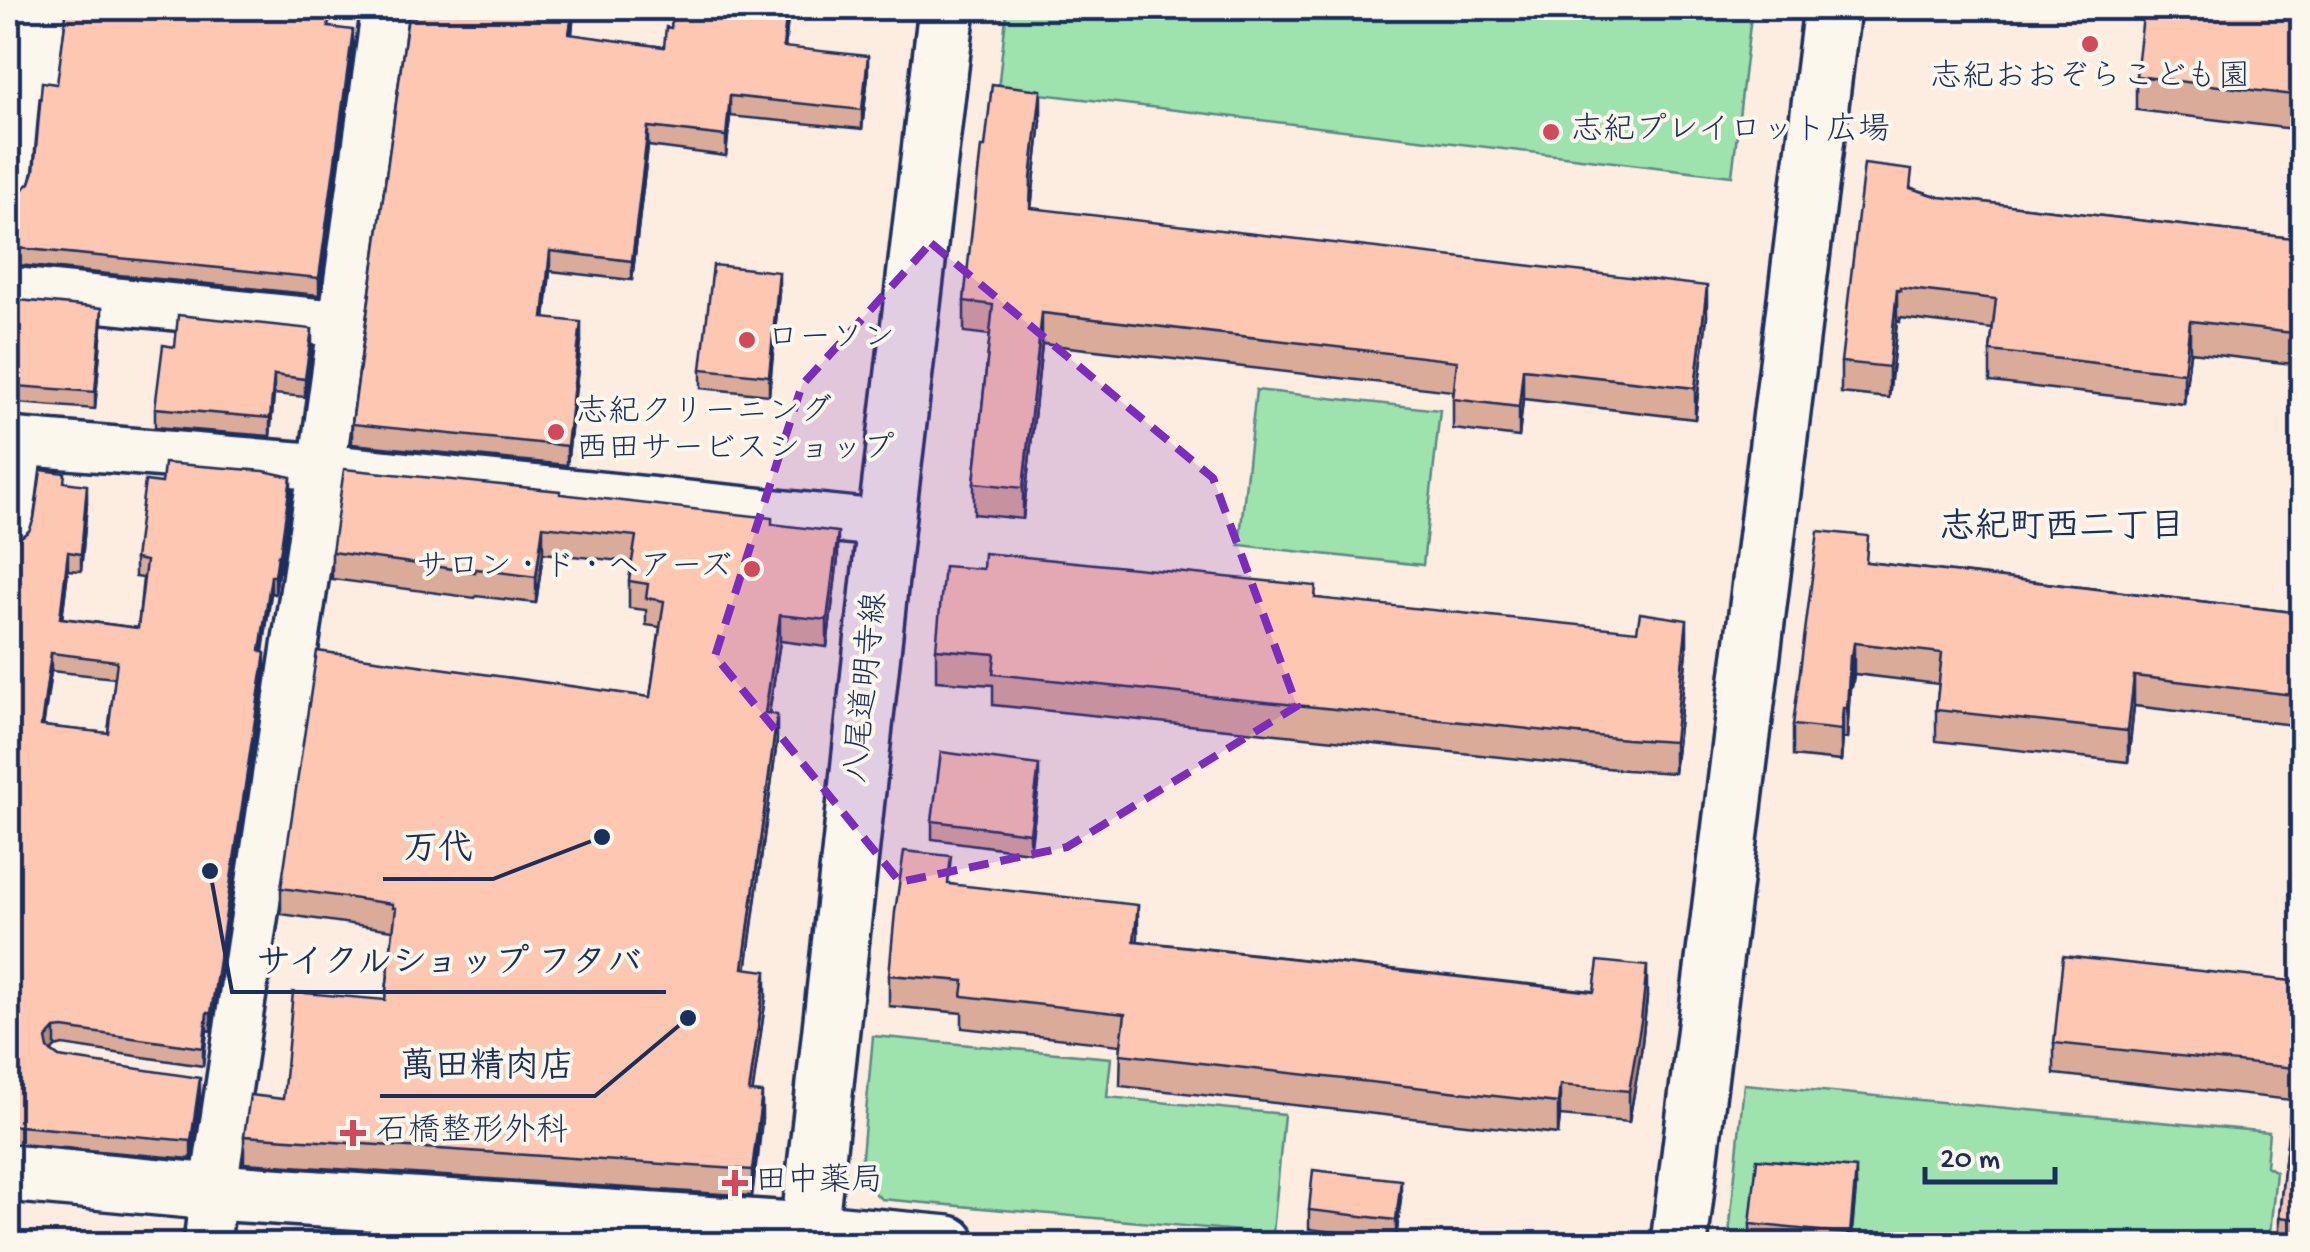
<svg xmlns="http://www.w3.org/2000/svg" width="2310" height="1252" viewBox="0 0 2310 1252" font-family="'Gochi Hand','Klee One',sans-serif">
  <rect width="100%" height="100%" fill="#fcede0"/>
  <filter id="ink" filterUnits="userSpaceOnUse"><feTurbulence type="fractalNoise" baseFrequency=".01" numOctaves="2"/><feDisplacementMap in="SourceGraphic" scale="20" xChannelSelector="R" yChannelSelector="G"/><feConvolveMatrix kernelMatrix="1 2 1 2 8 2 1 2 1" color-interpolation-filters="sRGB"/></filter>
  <g filter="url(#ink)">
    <path fill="#9ee2ad" stroke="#5c8886" stroke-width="2.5" d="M1007,8H1752L1732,176L998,89Z
      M1256,390L1440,410L1423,565L1239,545Z
      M873,1036L1111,1058L1107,1097L1284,1114L1273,1234L881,1199L860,1178Z
      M1744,1084L2269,1132L2266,1166L2276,1172L2269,1244H1728Z"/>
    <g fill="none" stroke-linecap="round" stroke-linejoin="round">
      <defs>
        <path id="street" d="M8,186L18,73L35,75L43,8
          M8,290L342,324
          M8,441L322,467L886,524
          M8,533L20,442
          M207,1244L213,1192L322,467L385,8"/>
        <path id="secondary" d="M8,1173L213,1192L809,1231L948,1244
          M809,1231L886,524L947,8
          M1679,1244L1832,8"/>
      </defs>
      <use href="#street" stroke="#1b2f5e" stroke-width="52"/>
      <use href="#secondary" stroke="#1b2f5e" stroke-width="62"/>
      <use href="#street" stroke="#fbf7ec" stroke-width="45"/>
      <use href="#secondary" stroke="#fbf7ec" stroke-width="55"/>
    </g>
    <path fill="#daab98" stroke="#1b2f5e" stroke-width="2.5" fill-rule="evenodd" d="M673,8H789L785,47L868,75L862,129L730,116L726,156L648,146L632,280L550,271L545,319L581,342L567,465L352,444V424L415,17L573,23L572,35L664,47L671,28Z
      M2302,8V130L2136,110V76Z
      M331,27L353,47L319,295L8,264V194L18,193L30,183L57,84Z
      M1041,121L1031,208L1707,316L1695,419L1523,399L1519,437L1453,429V391L1042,344L1023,519L974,514V483L990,335L964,332V301L985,147Z
      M1912,188L1940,197L2302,239V365L2190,352L2184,404L1990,382V351L1993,329L1900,318V322L1897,321L1889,398L1841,393V362Z
      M779,291L769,395L701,388V369Z
      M8,299L102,326L95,409L17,403L16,415L8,416Z
      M175,347H312L305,397L274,394L270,436L155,427V408Z
      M65,482L87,503L81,571L68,570L62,618L138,628L143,578L135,577V559L291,494L280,572H278L275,594L271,593L263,652L265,670L211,1031L207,1030L203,1066L63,1045L55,1047L51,1051L59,1057L200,1096L191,1159L8,1143L17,540L29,531ZM51,671L115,678L108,733L43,726Z
      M560,494L772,524L838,558L827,647L780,641L769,714L777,741L746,968L766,997L752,1092L762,1119L752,1196L244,1163V1136L385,1000L393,930L281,914V888L650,697L660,627L646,625V610L629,608V581L632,562L543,553L536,603L476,596L475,598L332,579V552Z
      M1868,562L2302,613V726L2134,706L2128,762L1936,741V710L1939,684L1854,674L1852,687H1850L1847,739L1843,738L1841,761L1793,756V725Z
      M1316,598L1687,651L1674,773L1626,770L993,705V685L936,681V649Z
      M1039,784L1030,852L932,839V821Z
      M951,884L1137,941L1647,997L1641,1052L1629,1122L1560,1116L1558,1134L1120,1086L1121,1045L962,1028V1013L889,1006V975Z
      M2302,982V1244H2279V1217L2292,1100L2054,1074V1043Z
      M1856,1187L1851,1244H1765L1750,1243V1224Z
      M1401,1198L1396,1239L1309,1229V1210Z"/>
    <path fill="#b28b7c" stroke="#1b2f5e" stroke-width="2.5" d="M573,8V23L569,54V34Z
      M787,8H789L783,66V47Z
      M353,30V47L319,295V278Z
      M868,56V75L862,129V110Z
      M1041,90V121L1031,209L1030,238L1031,179Z
      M730,96V116L726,156V136Z
      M648,127V146L632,280V261Z
      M550,251V271L543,338V318Z
      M779,272V291L769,395V376Z
      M1707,286V316L1695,419V388Z
      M1897,290V321L1889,398V367Z
      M102,308V326L95,409V392Z
      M1042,313V344L1023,519V488Z
      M2190,321V352L2184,404V373Z
      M581,322V342L567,465V446Z
      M312,329V347L305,397V379Z
      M1523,369V399L1519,437V407Z
      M274,375V394L270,436V418Z
      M291,477V494L280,572V555Z
      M87,485V503L81,571V554Z
      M543,526V553L536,603V577Z
      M838,532V558L827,647V620Z
      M68,552V570L60,636V618Z
      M278,555V572L275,594V576Z
      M271,576V593L260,668V651Z
      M780,615V641L765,740V713Z
      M1687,620V651L1674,773V742Z
      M1854,643V674L1852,687V656Z
      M51,653V671L41,743V726Z
      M265,653V670L211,1031V1013Z
      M1850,656V687L1847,739V708Z
      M2134,676V706L2128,762V731Z
      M1843,708V738L1841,761V730Z
      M777,715V741L743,994V968Z
      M1039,765V784L1030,852V833Z
      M1138,905V937L1134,972V941Z
      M1647,966V997L1641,1052L1629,1122V1091Z
      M766,971V997L749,1118V1092Z
      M207,1013V1030L203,1066V1048Z
      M55,1029V1047L46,1057V1039Z
      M200,1078V1096L191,1159V1141Z
      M1560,1085V1116L1558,1134V1103Z
      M762,1093V1119L758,1158V1131Z
      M11,1124V1142L8,1143V1125Z
      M756,1131V1157L752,1196V1170Z
      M1856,1168V1187L1850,1244V1234Z
      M1401,1180V1198L1396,1239V1220Z"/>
    <path fill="#fec7b1" stroke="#1b2f5e" stroke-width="2.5" fill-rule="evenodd" d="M67,8H310L331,10L328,27L353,30L319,278L8,247V194L18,193L30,183L34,171L42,82L57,84Z
      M416,8H573L569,34L664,47L666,27L671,28L673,8H787L783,47L868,56L862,110L730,96L726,136L648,127L632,261L550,251L543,318L581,322L567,446L352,424L408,16L415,17Z
      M2144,8H2302V96L2136,76Z
      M992,84L1041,90L1031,179L1030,208L1707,286L1695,388L1523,369L1519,407L1453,399L1457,361L1042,313L1023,488L974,483L993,305L964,301L981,147H985Z
      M1864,164L1912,170L1910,188L1940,197L2302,239V334L2190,321L2184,373L1990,351L1996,299L1900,288V291L1897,290L1889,367L1841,362Z
      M713,265L779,272L769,376L701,369Z
      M8,299L102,308L95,392L17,386L16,398L8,399Z
      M178,315L312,329L305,379L274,375L270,418L155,408L163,345L175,347Z
      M164,463L264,471L291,477L280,555H278L275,576H271L260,651L265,653L211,1013H207L203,1048L63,1028L55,1029L46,1039L48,1049L59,1057L200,1078L191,1141L8,1125V541L17,540L29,531L34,519L41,470L65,473L64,482L87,485L81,554L68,552L60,618L138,628L146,561L135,559L145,481L162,483ZM51,653L117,661L108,733L41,726Z
      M344,469L560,491V494L772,518V524L838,532L827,620L780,615L765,713L777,715L743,968L766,971L749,1092L762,1093L752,1170L244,1136L250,1095L283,1099L293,992L385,1000L396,908H393V904L281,888L317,651L650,697L664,601L646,598L648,584L629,581L636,536L543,526L536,577L476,569L475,572L332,552Z
      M1818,531L1868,536L1866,562L2302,613V696L2134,676L2128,731L1936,710L1942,653L1854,643L1852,656H1850L1847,708H1843L1841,730L1793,725Z
      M984,553L1316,586L1315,598L1637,631L1640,613L1687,620L1674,742L1626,739L993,674L995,654L936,649L944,566L983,569Z
      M941,752L1039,765L1030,833L932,821Z
      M904,851L951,856L948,884L1138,905L1134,941L1594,992L1598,961L1647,966L1641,1021L1629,1091L1560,1085L1558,1103L1120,1054L1125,1014L962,996L964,981L889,975L895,912Z
      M2063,956L2302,982V1220L2279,1217L2295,1068L2054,1043Z
      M1757,1159L1856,1168L1850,1234L1750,1224Z
      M1313,1170L1401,1180L1396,1220L1309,1210Z"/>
  </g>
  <path fill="#7b2cbf" fill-opacity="0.2" stroke="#7b2cbf" stroke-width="8" stroke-dasharray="20 12" stroke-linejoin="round" d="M931,243L1213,478L1297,706L1067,847L900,882L715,656L802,385Z"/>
  <g fill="#d1495b" stroke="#fbf7ec" stroke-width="4">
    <circle cx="2090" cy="44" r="10"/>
    <circle cx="1551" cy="132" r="10"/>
    <circle cx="747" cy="340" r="10"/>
    <circle cx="556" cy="432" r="10"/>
    <circle cx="752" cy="569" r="10"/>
    <path d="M348 1118h10v10h10v10h-10v10h-10v-10h-10v-10h10z"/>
    <path d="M730 1168h10v10h10v10h-10v10h-10v-10h-10v-10h10z"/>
  </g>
  <g text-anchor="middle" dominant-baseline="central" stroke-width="8" stroke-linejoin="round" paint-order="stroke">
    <g font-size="32" fill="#1b2f5e" stroke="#fbf7ec" text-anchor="start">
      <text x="2090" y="79" text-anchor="middle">志紀おおぞらこども園</text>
      <text x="1571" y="132">志紀プレイロット広場</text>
      <text x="767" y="340">ローソン</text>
      <text x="576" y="414">志紀クリーニング<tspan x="576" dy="37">西田サービスショップ</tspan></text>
      <text x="732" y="569" text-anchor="end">サロン・ド・ヘアーズ</text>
      <text x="376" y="1133">石橋整形外科</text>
      <text x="755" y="1183">田中薬局</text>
    </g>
    <g font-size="32" fill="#1b2f5e" stroke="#fbf7ec">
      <text transform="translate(868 688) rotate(-84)">八尾道明寺線</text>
    </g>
    <g font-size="35" font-weight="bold" fill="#1b2f5e" stroke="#fbf7ec">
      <text x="2062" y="529">志紀町西二丁目</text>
    </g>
  </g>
  <path fill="none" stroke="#1b2f5e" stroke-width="4" d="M602 837L493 879H383M210 871L232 992H666M688 1018L595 1096H380"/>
  <g fill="#1b2f5e" stroke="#fbf7ec" stroke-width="4">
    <circle cx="602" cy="837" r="10"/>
    <circle cx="210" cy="871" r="10"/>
    <circle cx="688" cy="1018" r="10"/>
  </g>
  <g font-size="35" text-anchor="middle" font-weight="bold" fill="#1b2f5e" stroke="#fbf7ec" stroke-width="8" stroke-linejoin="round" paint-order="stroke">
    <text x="438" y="858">万代</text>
    <text x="449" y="972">サイクルショップ フタバ</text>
    <text x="487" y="1076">萬田精肉店</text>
  </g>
  <rect width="2310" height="1252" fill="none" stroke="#fbf7ec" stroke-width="40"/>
  <rect x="20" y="20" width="2270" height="1212" fill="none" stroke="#1b2f5e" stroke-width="4" filter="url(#ink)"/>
  <path d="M1925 1167v15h130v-15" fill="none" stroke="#1b2f5e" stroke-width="5"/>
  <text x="1940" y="1167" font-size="30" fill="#1b2f5e" stroke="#fbf7ec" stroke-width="8" paint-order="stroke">20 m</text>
</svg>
